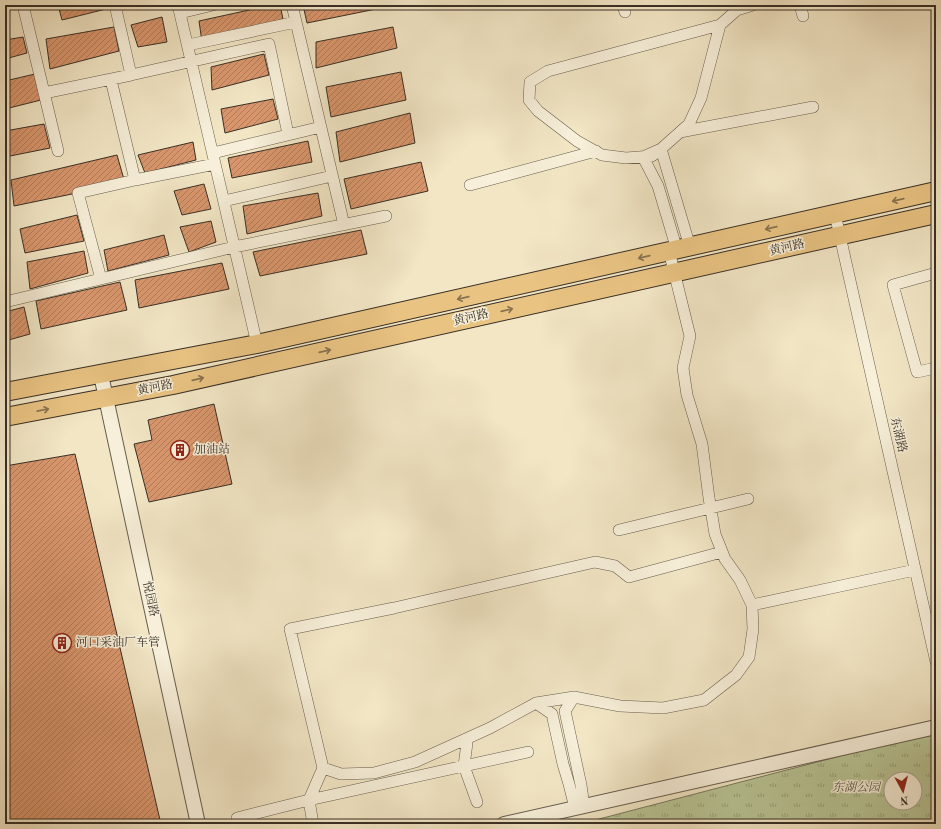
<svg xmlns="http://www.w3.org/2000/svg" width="941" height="829" viewBox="0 0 941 829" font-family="'Old Standard TT','Noto Serif SC',serif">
  <defs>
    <pattern id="grass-tufts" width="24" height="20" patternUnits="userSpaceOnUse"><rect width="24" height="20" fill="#b9c596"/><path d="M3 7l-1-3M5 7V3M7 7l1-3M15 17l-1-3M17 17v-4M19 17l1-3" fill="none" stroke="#97a07a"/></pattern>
    <pattern id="building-hatch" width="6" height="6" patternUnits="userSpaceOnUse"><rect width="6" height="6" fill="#d9966c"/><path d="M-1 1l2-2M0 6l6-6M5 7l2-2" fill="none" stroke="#b17b59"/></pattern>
  </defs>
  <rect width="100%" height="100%" fill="#f2e6c5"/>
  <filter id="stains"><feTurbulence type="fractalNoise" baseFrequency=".005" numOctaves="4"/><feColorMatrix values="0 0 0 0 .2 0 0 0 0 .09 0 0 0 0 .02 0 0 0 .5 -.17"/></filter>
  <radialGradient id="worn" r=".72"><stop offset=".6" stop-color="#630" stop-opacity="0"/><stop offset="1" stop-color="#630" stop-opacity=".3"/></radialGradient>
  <path fill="url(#grass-tufts)" stroke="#787a5e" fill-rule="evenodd" d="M936,731V824H580ZM891,779H915V803H891Z"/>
  <path fill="url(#building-hatch)" stroke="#382f26" d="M5,5H16L17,7L5,11Z
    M58,5H110V8L62,20Z
    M272,5H280L283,19L202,42L199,21Z
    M303,5H391V6L307,23Z
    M162,17L167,42L138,47L131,25Z
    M114,27L119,51L50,69L46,39Z
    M393,27L397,48L316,68V42Z
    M23,37L27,53L5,59V40Z
    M264,54L269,75L212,90L211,67Z
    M401,72L406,100L331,117L326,87Z
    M35,74L41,100L5,109V81Z
    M273,99L278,119L225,133L221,109Z
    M410,113L415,143L340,162L336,132Z
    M44,124L50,148L5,157V131Z
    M308,141L312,162L232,178L228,158Z
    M193,142L196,160L145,173L138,155Z
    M117,155L125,183L14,206L11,180Z
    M421,162L428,191L351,209L344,179Z
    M204,184L211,209L182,215L174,191Z
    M318,193L322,216L247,234L243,206Z
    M77,215L84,241L25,253L20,229Z
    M211,221L216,242L189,252L180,227Z
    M361,230L367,254L260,276L253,252Z
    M164,235L169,255L108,271L104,250Z
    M84,251L88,273L30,289L27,262Z
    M222,263L229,289L139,308L135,280Z
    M120,282L127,310L41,329L36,301Z
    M24,307L30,334L5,341V312Z
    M214,404L232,484L149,502L134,444L152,440L148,420Z
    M75,454L160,820L156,824H5V466Z"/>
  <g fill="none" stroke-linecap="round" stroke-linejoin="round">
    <defs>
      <path id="minor" d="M23,5L58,151
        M115,5L131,75L269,44L288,134
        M178,5L257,344
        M292,5L344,225
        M623,5L625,12
        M800,5L803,16
        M180,13L213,5
        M720,25L737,10L753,5
        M188,45L296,22
        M44,93L131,75
        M680,132L813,107
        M213,153L321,127
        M135,180L215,164
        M470,185L596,151
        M224,201L332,176
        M835,214L936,662
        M677,250L658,186L643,157L661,149L652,156L626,158L602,155L577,141L538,111L529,100L530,82L548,71L720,25L701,98L689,124L661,149L690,247
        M669,251L690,336L683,368L687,395L702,444L709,498L715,534L725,559L740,580L752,605L753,629L749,657L736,675L704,700L663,708L620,706L574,697L536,703L490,728L415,762L374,773L341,774L323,768L290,629L394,608L595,562L615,566L629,577L722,552
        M936,273L893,285L917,372L936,368
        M101,279L78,193L135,180L111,80
        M5,302L234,247L386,216
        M619,530L748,499
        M752,605L915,570
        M574,697L565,711L581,785L584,806
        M536,703L552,714L563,764L569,784L575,808
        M467,743L464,766L477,802
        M323,768L309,800L528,752
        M237,818L309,800L313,824"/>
      <path id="tertiary" d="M101,375L198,824
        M504,824L936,727"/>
      <path id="primary" d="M5,392L257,344L936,191
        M5,417L173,385L936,214"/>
    </defs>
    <use href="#minor" stroke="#665d4e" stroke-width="12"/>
    <use href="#tertiary" stroke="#665d4e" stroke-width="16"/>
    <use href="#primary" stroke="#382f26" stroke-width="20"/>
    <use href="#minor" stroke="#f7efd9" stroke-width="11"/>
    <use href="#tertiary" stroke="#f7efd9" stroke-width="14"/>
    <use href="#primary" stroke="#e9c382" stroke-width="18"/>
  </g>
  <defs><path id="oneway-shaft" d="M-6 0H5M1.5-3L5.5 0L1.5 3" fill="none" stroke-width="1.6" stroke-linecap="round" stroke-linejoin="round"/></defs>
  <g stroke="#88724f">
    <use href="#oneway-shaft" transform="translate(898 200) rotate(167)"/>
    <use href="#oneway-shaft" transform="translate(771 228) rotate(167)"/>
    <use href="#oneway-shaft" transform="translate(644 257) rotate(167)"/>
    <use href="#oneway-shaft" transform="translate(463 298) rotate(167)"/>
    <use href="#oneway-shaft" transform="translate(507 310) rotate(-13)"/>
    <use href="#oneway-shaft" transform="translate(325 351) rotate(-13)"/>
    <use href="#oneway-shaft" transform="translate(198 379) rotate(-13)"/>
    <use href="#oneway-shaft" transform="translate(43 410) rotate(-11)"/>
  </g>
  <defs>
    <symbol id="building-ring" viewBox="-11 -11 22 22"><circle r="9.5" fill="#f7efd9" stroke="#8f2418" stroke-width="1.5"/><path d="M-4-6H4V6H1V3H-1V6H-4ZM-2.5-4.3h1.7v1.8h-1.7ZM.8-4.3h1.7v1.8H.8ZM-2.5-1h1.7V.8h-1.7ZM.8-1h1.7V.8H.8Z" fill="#8f2418"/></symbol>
  </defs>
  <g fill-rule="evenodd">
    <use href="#building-ring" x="169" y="439" width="22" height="22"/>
    <use href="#building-ring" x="51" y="632" width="22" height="22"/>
  </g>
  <g text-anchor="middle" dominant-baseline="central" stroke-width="3" stroke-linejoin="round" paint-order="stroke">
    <g font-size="12" fill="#382f26" stroke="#f7efd9">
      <text transform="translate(787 248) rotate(-13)">黄河路</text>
      <text transform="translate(471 318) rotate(-13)">黄河路</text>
      <text transform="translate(155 388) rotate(-11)">黄河路</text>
      <text transform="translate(898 435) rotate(77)">东湖路</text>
      <text transform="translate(150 599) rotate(78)">悦园路</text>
    </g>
    <g font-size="12" fill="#382f26" stroke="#f7efd9" text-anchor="start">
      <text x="194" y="450">加油站</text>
      <text x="76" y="643">河口采油厂车管</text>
    </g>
    <g font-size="12" font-style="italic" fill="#585442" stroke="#f7efd9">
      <text x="856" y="788">东湖公园</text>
    </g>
  </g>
  <rect width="941" height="829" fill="none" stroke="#f2e6c5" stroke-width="20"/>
  <rect x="6" y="6" width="929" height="817" fill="none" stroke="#382f26" stroke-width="2"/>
  <rect x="10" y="10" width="921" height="809" fill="none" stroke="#382f26"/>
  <g transform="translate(903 791) rotate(173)"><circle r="19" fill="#f7efd9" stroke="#aba291"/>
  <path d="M0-3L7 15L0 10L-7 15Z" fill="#8f2418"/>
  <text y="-6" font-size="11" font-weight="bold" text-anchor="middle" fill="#382f26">N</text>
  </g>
  <rect width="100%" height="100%" filter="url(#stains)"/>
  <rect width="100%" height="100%" fill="url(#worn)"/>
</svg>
